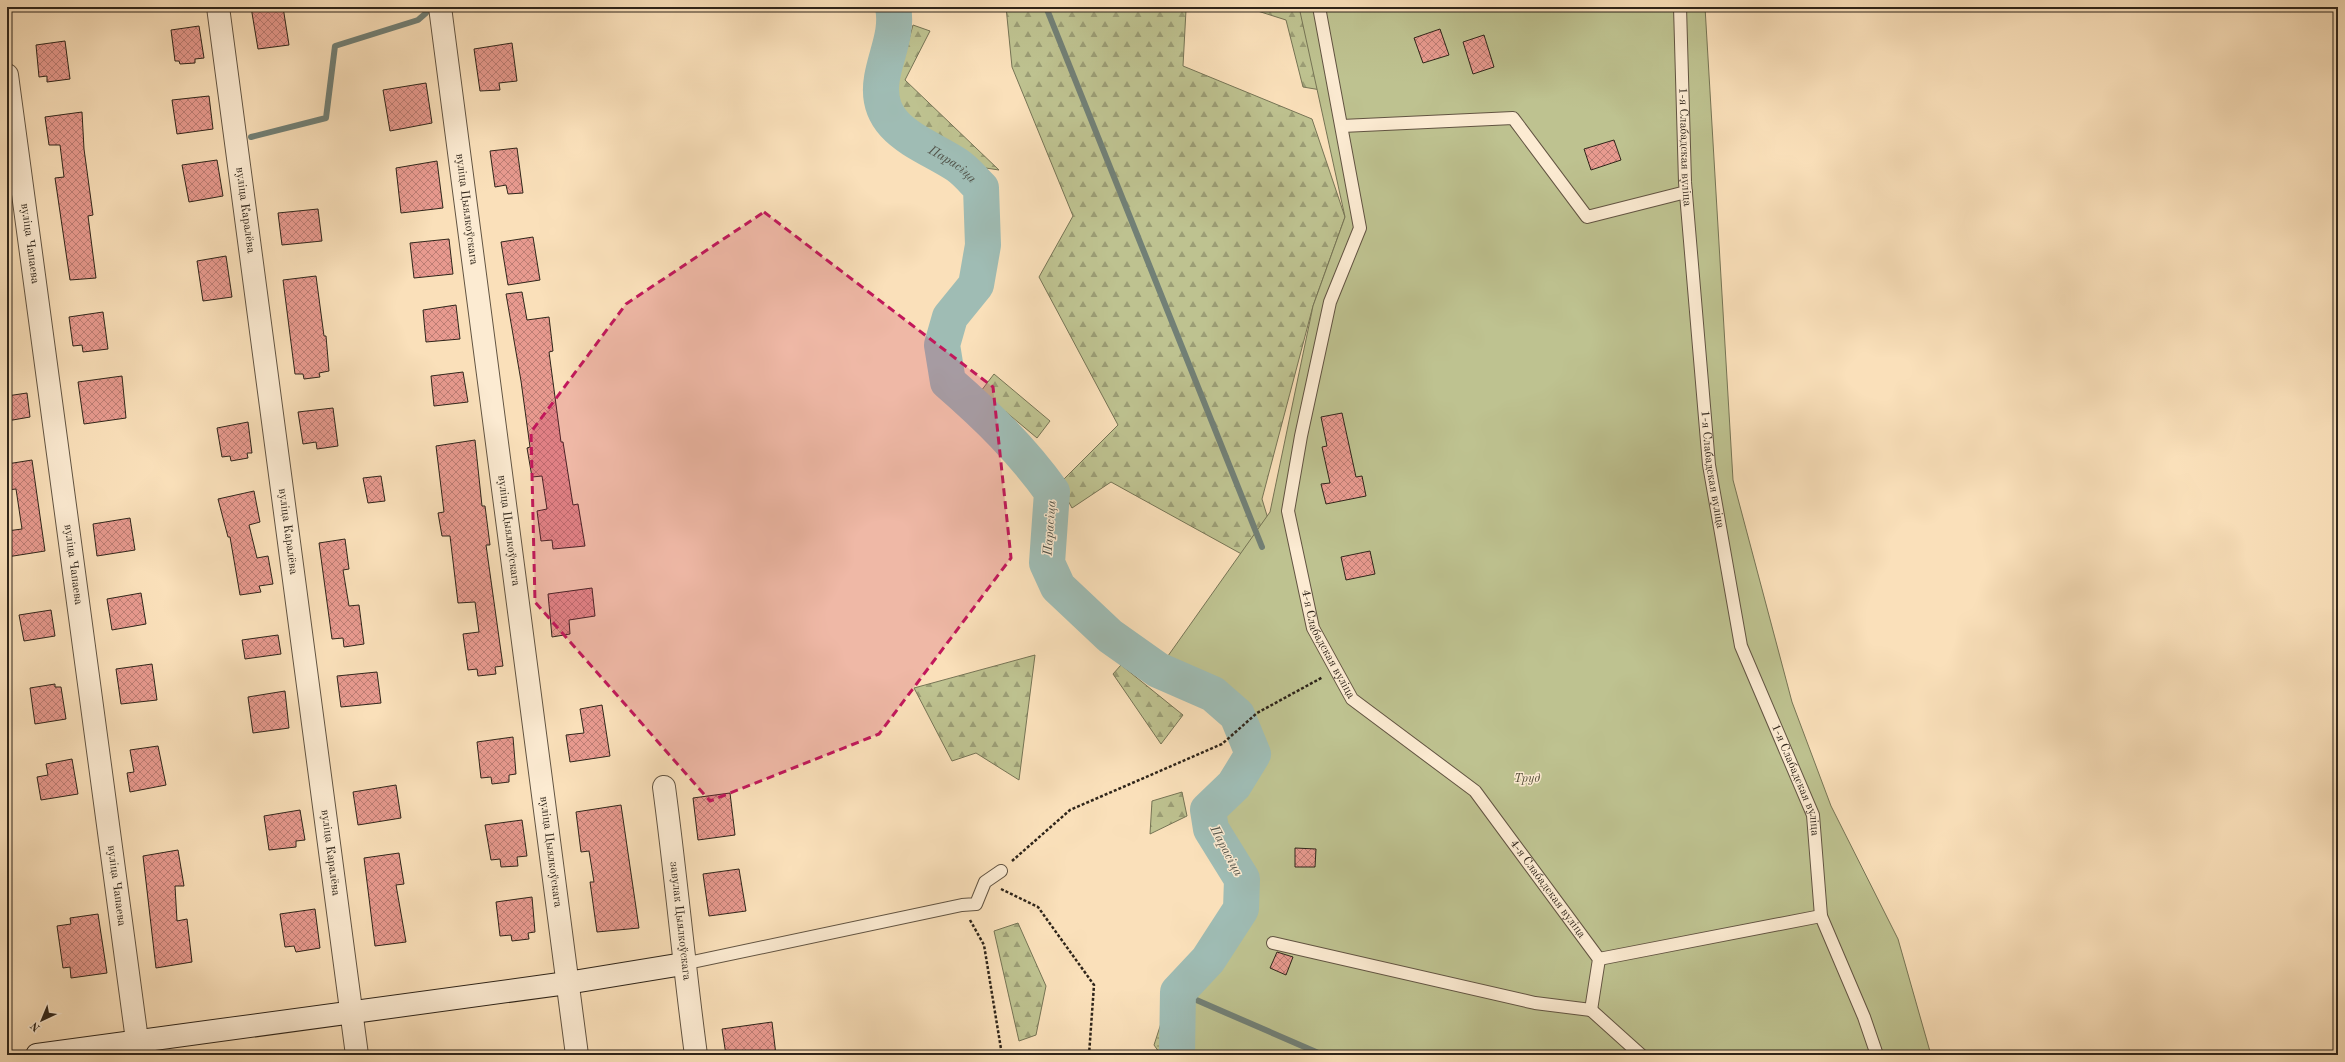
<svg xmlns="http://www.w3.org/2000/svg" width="2345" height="1062" viewBox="0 0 2345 1062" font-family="'Old Standard TT',serif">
  <defs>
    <pattern id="grass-dots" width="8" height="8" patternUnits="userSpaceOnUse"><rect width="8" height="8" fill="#bec290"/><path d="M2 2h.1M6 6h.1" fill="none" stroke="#9b9d75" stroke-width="1.8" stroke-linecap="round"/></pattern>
    <pattern id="forest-firs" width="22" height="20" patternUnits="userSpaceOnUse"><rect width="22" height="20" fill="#bec290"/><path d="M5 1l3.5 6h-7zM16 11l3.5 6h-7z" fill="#9b9d75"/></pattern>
    <pattern id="building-cross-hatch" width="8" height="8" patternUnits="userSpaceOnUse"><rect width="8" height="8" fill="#e89a8f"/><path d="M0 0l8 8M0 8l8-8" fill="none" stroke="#bc7d74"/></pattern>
  </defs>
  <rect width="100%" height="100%" fill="#fae0ba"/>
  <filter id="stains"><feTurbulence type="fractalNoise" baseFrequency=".005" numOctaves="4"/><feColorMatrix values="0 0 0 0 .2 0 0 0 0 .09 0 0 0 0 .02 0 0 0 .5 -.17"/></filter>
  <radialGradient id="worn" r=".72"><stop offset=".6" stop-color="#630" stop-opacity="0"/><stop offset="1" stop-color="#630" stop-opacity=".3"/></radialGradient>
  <path fill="url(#grass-dots)" stroke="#767455" d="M1252,916L1197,1055H1161L1154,1045L1179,968Z"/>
  <path fill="url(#forest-firs)" stroke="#767455" d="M1006,7H1184L1186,10L1183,66L1312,119L1345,217L1313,306L1262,499L1309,654L1256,562L1111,482L1072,508L1059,484L1118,425L1039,277L1073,216L1012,67Z
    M1245,7H1303L1327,91L1303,87L1286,20Z
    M913,25L930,31L905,80L999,170L979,167L891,104Z
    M994,374L1050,421L1037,438L981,391Z
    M1035,655L1019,780L976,753L952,761L914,688Z
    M1121,665L1183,715L1161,744L1113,674Z
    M1182,792L1187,816L1150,834L1152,801Z
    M1018,923L1046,986L1036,1035L1019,1041L994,931Z"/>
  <path fill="#bec290" stroke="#767455" d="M1299,7H1705L1733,480L1792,702L1831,806L1898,939L1931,1055H1177L1178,992L1208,960L1241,909L1242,879L1211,829L1208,810L1234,785L1253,754L1237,715L1213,694L1158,670L1270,512L1313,306L1345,217Z"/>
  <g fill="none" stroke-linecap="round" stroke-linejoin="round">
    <path stroke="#728076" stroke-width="6" d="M1046,7L1262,547
      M251,137L326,118L335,46L418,20L426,13
      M1178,992L1323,1055"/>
    <path stroke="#9fbcb4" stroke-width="36" id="s1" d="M893,7C898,32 886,54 882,78C873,130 922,142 957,165C966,171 973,180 981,188L983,245L976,285L950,317L942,345L948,382C987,416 1022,450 1052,492L1047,563L1058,587L1110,636L1158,670L1213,694L1237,715L1253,754L1234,785L1208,810L1211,829L1242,879L1241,909L1208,960L1178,992L1177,1055"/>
  </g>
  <path fill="url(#building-cross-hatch)" stroke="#2f251a" d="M251,7H283L289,45L258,49Z
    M199,26L204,58L195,59V63L180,64L179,61H175L171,30Z
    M1440,29L1449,55L1423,63L1414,38Z
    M1484,35L1494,67L1473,74L1463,42Z
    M65,41L70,79L47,82V76L39,77L36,45Z
    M512,43L517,81L499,83L500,90L480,91L474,49Z
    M426,83L432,123L390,131L383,90Z
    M209,96L213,129L177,134L172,100Z
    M82,112L84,149L93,215L88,216L96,278L70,280L55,178L64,177L60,145H49L45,117Z
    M1614,140L1621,160L1591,170L1584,149Z
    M517,148L523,193L508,194L506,185L495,187L490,151Z
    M217,160L223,196L189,202L182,165Z
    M437,161L443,208L401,213L396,168Z
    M318,209L322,241L282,245L278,213Z
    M533,237L540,280L508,285L501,242Z
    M449,239L453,274L414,278L410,243Z
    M226,256L232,297L203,301L197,261Z
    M316,276L324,336H326L329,371L319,373L320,377L304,379L303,374H295L283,280Z
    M522,292L527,320L549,317L553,351L549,352L561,442H563L573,505L578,504L585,546L553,549L552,540L541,541L537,511L547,509L542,476L532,477L527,448L530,447L521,381L506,294Z
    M456,305L460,339L426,342L423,310Z
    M103,312L108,349L83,352L82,345L73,346L69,317Z
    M463,372L468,402L434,406L431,376Z
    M122,376L126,418L84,424L78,382Z
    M27,393L30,417L7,421V396Z
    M333,408L338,446L317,449L316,442L303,444L298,412Z
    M1342,413L1356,477L1362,476L1366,496L1326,504L1321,484L1330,483L1322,447L1327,446L1321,417Z
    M248,422L252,453H247L248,458L231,461L230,456L222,457L217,428Z
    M475,440L482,506H485L490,545H486L503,666L495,667L496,674L478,676L477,669L468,670L463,634L479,632L475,602L458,603L450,536H442L438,513L444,512L436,446Z
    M32,460L45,551L7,557V531L22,529L16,489L7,490V464Z
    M381,476L385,501L368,503L363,478Z
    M254,491L260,522L249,525L257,558L268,556L273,584L259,586L261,592L240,595L230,537H228L218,499Z
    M130,518L135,550L97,556L93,524Z
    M345,539L349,569L343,570L349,606L359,605L364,644L344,647L343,638L332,639L319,543Z
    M1370,551L1375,574L1346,580L1341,557Z
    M592,588L595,616L569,620L570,634L552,637L548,594Z
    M141,593L146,624L112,630L107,599Z
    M51,610L55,636L24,641L19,615Z
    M278,635L281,654L245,659L242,640Z
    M152,664L157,700L121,704L116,669Z
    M377,672L381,703L341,707L337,676Z
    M55,684V687H61L66,719L35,724L30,688Z
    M285,691L289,728L253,733L248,697Z
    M602,705L610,756L570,762L566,735L584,733L580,709Z
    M513,737L516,774L509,775V782L492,784L491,777L481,778L477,742Z
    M158,746L166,785L130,792L127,773L134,772L130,750Z
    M72,759L78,794L41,800L37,777L48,775L46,764Z
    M396,785L401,818L358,825L353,792Z
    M730,793L735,835L698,840L693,798Z
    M621,805L639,928L597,932L590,882H594L589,851L581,852L576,812Z
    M300,810L305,840L296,841V847L269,850L264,816Z
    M522,820L527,856L517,857L518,866L501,867L500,859L491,860L485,825Z
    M1295,848L1316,849L1315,867H1295Z
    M178,850L184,886H175L177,921L187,919L192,962L156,968L143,856Z
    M399,853L404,884L396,885L406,942L375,946L364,858Z
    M739,869L746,911L709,916L703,874Z
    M532,897L535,932L528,933L529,939L512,941L511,935L500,936L496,902Z
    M315,909L320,948L296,952L294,946L285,947L280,914Z
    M98,914L107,973L71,978L70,967L63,968L57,926L71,924L70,918Z
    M1277,952L1293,957L1286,975L1270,968Z
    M772,1022L776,1055H726L722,1029Z"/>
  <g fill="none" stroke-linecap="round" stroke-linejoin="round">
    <defs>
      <g id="lane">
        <path id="s2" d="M1319,7L1360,228L1330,302L1301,436L1288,511L1313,628L1352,699L1475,791L1599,959L1591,1010"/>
        <path id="s3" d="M1680,7L1685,182L1709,465L1741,646L1813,815L1821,916L1864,1017L1877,1055"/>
        <path d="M1342,126L1513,118L1587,217L1686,192"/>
        <path d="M1273,943L1535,1003L1591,1010"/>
        <path d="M1599,959L1821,916"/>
        <path d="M683,964L962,905L976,904L985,882L1001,871"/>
        <path d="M1591,1010L1641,1055"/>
      </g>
      <g id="street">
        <path id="s4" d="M218,7L357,1055"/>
        <path id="s5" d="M440,7L577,1055"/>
        <path id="s6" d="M7,75L139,1055"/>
        <path id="s7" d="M664,787C676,876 684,966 696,1055"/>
      </g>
      <path id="secondary" d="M37,1055L567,983L683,964"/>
    </defs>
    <use href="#lane" stroke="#625442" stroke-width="14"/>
    <use href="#street" stroke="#625442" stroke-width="24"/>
    <use href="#secondary" stroke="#2f251a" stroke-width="24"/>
    <path stroke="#2f251a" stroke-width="2.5" stroke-dasharray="3 2" stroke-linecap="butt" d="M1012,861L1070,810L1222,744L1257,713L1323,677
      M1001,889L1038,907L1094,985L1089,1055
      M970,920L984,945L1002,1055"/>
    <use href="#lane" stroke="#fcebd2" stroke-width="12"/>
    <use href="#street" stroke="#fcebd2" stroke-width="22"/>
    <use href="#secondary" stroke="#fcebd2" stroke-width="22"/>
  </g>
  <path fill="#c2185b" fill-opacity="0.2" stroke="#c2185b" stroke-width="3" stroke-dasharray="8 5" stroke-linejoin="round" d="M764,212L993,387L1011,558L879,734L710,801L535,602L531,432L626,304Z"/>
  <g text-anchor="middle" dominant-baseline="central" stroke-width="3" stroke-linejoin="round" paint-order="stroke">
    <g font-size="12" fill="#2f251a" stroke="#fcebd2">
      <text stroke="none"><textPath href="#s3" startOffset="140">1-я Слабадская вуліца</textPath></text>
      <text stroke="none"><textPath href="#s4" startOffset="205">вуліца Каралёва</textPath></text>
      <text stroke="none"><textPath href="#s5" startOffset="204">вуліца Цыялкоўскага</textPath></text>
      <text stroke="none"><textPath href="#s6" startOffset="170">вуліца Чапаева</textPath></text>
      <text stroke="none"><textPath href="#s3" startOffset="464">1-я Слабадская вуліца</textPath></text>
      <text stroke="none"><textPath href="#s4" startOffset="529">вуліца Каралёва</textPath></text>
      <text stroke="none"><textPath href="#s5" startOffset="528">вуліца Цыялкоўскага</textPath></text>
      <text stroke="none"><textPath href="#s6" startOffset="494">вуліца Чапаева</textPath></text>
      <text stroke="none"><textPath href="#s2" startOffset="658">4-я Слабадская вуліца</textPath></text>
      <text stroke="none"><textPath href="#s3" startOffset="788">1-я Слабадская вуліца</textPath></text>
      <text stroke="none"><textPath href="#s4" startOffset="853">вуліца Каралёва</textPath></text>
      <text stroke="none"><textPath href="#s5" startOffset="852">вуліца Цыялкоўскага</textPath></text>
      <text stroke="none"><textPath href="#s6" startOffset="818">вуліца Чапаева</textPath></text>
      <text stroke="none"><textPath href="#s2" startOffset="994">4-я Слабадская вуліца</textPath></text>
      <text stroke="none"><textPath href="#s7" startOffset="135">завулак Цыялкоўскага</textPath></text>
    </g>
    <g font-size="12" font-style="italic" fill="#534c38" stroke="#fcebd2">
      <text x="1527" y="779">Труд</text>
    </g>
    <g font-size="13" font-style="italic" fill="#515248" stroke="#fcebd2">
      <text stroke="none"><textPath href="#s1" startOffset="193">Парасіца</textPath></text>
      <text transform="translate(1050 528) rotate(-86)">Парасіца</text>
      <text transform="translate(1226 851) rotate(62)">Парасіца</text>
    </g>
  </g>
  <rect width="2345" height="1062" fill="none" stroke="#fae0ba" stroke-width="24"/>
  <rect x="8" y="8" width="2329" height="1046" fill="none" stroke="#2f251a" stroke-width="2"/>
  <rect x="12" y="12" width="2321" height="1038" fill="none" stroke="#2f251a"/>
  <g transform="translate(42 1020) rotate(224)" stroke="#fcebd2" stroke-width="3" paint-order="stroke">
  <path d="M0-3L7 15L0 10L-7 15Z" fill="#2f251a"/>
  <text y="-6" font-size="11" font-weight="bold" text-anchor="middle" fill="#2f251a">N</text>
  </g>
  <rect width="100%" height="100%" filter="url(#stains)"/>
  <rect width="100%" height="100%" fill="url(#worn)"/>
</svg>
